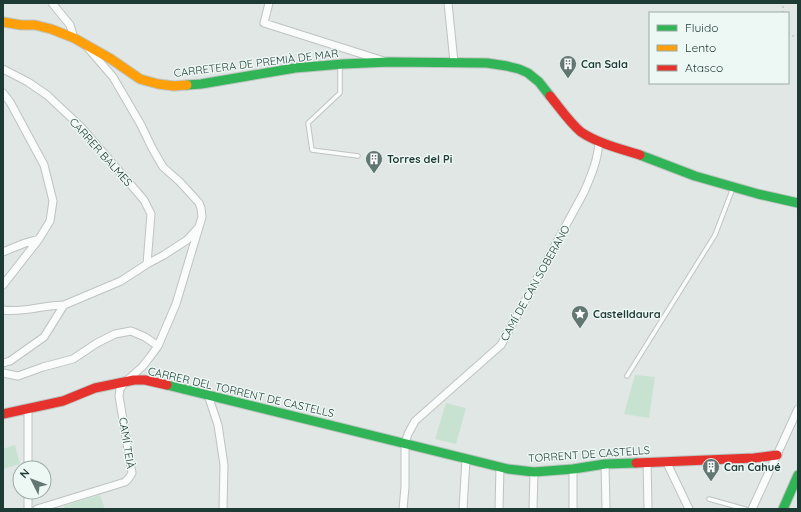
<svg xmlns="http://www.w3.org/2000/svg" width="801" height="512" viewBox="0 0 801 512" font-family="Quicksand,sans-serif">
  <rect width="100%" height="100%" fill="#e0e7e4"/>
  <path fill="#c8e2d2" d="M635,375L655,377L649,418L624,414Z
    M446,403L466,408L456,444L435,439Z
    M15,445L20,464L3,469V449Z
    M100,495L105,509H65L64,506Z"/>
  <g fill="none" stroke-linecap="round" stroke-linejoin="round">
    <defs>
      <path id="lane" d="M340,66V93L308,123L312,150L358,156
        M627,376L715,235L733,188
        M709,499L745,509"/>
      <path id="street" d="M52,3L70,25L74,38
        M269,3L264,23L384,61
        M448,3L454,62
        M3,69L28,82L47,95L81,127L144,200L151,214L147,264
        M3,93L10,102L44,165L53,201L50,221L39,239L3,285
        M3,252L25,243L39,239
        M3,310C23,313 43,305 64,305
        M3,363L10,361L44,337L64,305L121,281L147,264L164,255L187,240L197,229
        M3,373L18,376L43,367L73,359L97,343L115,334L131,331L145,337L158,346
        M208,395L218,425L224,465L223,509
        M666,461L689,509
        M647,462L648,509
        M605,464L606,509
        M28,468V409
        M573,469V509
        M28,509V492
        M37,509L125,482L129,478L132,473L119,396L120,389L125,382L142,367L150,357L158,346L176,304L202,217L201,208L199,203L180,182L163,167L152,148L141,125L113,77L88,48
        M403,509L405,487V443L408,434L415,421L501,345L584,192C591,176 598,160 599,141
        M463,509L466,459
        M499,509L500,467
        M533,509L534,472
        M752,509L798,409"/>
      <path id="fast" d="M187,85L201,84L295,68L343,64L389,62L487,63L507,66L519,69L528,73L539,82L550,96
        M640,155L695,176L758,194L798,203
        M167,385L508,469L534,472L573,469L605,464L636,463
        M783,509L798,475"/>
      <path id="slow" d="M3,22L21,25H35L51,29L74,38L111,59L140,79L158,84L174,86L187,85"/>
      <path id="jam" d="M550,96C560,108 569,122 581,132C597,143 621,149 640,155
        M3,414L63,401L95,388L134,380H145L167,385
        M636,463L754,458L777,455"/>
    </defs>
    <use href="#lane" stroke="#bdc4c1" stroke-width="5.5"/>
    <use href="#street" stroke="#bdc4c1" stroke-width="9"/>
    <use href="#fast" stroke="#bcc5c2" stroke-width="11"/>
    <use href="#slow" stroke="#bcc5c2" stroke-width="11"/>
    <use href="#jam" stroke="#bcc5c2" stroke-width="11"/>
    <path stroke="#bfc7c6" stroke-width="1.5" stroke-dasharray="2 3" stroke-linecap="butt" d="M783,13V3
      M788,33L793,36L798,34"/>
    <use href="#lane" stroke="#fafbfb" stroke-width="3.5"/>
    <use href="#street" stroke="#fafbfb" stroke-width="7"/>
    <use href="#fast" stroke="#30b455" stroke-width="9"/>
    <use href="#slow" stroke="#ff9f0a" stroke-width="9"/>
    <use href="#jam" stroke="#e5322d" stroke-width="9"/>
  </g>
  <defs>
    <symbol id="building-pin" viewBox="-11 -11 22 30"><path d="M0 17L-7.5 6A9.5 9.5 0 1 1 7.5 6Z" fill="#627772" stroke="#edf7f3"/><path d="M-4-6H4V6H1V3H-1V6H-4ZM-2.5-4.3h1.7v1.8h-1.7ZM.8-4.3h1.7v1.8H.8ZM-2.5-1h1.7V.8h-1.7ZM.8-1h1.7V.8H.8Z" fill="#fff"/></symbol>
    <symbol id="sight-pin" viewBox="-11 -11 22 30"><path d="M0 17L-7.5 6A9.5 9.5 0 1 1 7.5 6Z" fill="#627772" stroke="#edf7f3"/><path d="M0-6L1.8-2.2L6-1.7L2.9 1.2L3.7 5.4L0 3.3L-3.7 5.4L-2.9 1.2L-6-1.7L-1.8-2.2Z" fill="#fff"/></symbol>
  </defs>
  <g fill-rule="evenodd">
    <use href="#building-pin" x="558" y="54" width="20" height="27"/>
    <use href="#building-pin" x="364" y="149" width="20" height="27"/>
    <use href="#sight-pin" x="570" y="304" width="20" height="27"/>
    <use href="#building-pin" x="701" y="457" width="20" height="27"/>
  </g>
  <g text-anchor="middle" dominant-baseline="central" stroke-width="3" stroke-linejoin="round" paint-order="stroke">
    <g font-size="11" fill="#1e3a35" stroke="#edf7f3">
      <text transform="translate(256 63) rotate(-7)">CARRETERA DE PREMIÀ DE MAR</text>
      <text transform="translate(101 152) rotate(48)">CARRER BALMES</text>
      <text transform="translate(535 283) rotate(-61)">CAMÍ DE CAN SOBERANO</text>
      <text transform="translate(241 392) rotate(13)">CARRER DEL TORRENT DE CASTELLS</text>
      <text transform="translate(127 443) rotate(81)">CAMÍ TEIÀ</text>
      <text transform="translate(589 454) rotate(-4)">TORRENT DE CASTELLS</text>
    </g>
    <g font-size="11" font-weight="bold" fill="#1e3a35" stroke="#edf7f3" text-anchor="start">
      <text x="581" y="64">Can Sala</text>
      <text x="387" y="159">Torres del Pi</text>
      <text x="593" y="314">Castelldaura</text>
      <text x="724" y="467">Can Cahué</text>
    </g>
  </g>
  <rect width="801" height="512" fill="none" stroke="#1e3a35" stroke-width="8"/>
  <rect x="649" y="12" width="140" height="72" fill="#edf7f3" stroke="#9aaba7"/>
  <rect x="657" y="25" width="20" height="6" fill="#30b455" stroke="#9aaba7"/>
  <text x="685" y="32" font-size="12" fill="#1e3a35">Fluido</text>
  <rect x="657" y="45" width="20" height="6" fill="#ff9f0a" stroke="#9aaba7"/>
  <text x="685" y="52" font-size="12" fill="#1e3a35">Lento</text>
  <rect x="657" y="65" width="20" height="6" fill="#e5322d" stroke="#9aaba7"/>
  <text x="685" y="72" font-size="12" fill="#1e3a35">Atasco</text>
  <g transform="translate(32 480) rotate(312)"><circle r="19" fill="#edf7f3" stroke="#9aaba7"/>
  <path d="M0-3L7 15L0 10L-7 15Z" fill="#627772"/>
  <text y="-6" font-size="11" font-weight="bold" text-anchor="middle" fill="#1e3a35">N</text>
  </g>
</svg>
